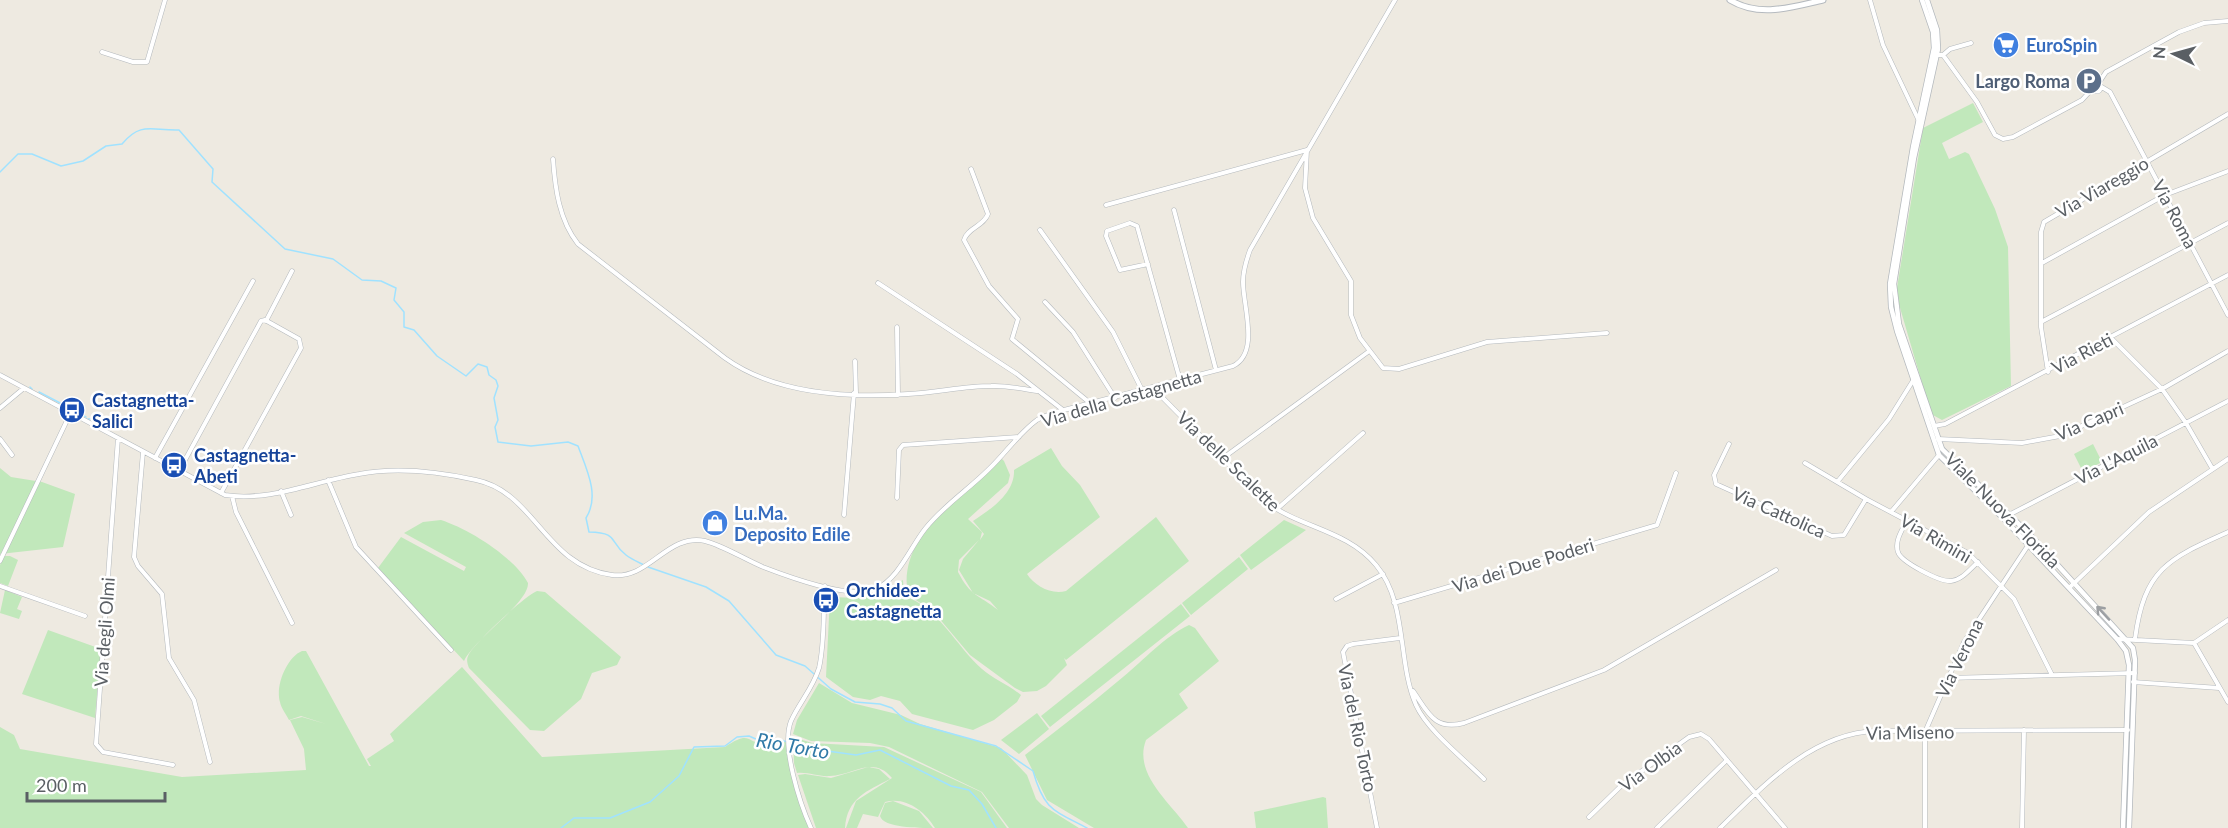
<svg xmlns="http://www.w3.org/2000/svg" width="2228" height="828" viewBox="0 0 2228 828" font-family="Lato,sans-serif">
  <rect width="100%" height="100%" fill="#eeeae1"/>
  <path fill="#c1e8bb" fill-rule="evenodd" d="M1973,103L1983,122L1942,143L1949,159L1965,152L1969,154L1995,209L2008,247L2011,386L1942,420L1931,414L1896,294L1923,128Z
    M2093,444L2102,462L2083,472L2074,454Z
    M1051,448L1062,466L1080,485L1100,517L1027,574C1035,586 1051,595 1066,591L1156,517L1189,561L1066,660L1064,658L1067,665L1046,686L1037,691L1023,692L1015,688L970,655L933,611L908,595C896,535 964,495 1002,459L1004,461L1010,475L1008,483L968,519L982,532L980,540L984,534L973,521C991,509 1015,493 1014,470ZM979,540L963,559L959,570L973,593L990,601L998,610C978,594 971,597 958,572L959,560Z
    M0,468L11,477L42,482L75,494L63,547L0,554Z
    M441,520C469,529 514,557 528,583C529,603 475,638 464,661L378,568L401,537L464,571L466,567L404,533L423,522Z
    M1284,520L1306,530L1251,570L1240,555Z
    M4,556H10L18,560L8,586L0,583V565Z
    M1239,557L1248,569L1191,615L1182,603Z
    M903,580L904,596C938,607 956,646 982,669C993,679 1009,685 1021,695L1017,702L994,720L973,730L912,714L900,701L881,696L870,700L853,697L826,677L830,597L859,598L886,590Z
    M5,590L22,597L17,609L22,611L19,619L0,613Z
    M537,591L545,592L621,657L617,665L592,673L581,699L544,731L530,730L469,668C467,663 466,659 469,654C477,641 523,597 537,591Z
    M1181,604L1190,616L1050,727L1041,716Z
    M1189,625L1195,628L1219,661L1179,694L1188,708L1146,740C1133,774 1170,802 1188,828H1094L1047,800L1025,755C1058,729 1091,704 1123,677C1144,660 1165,636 1189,625Z
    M48,630L101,649L95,718L22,694Z
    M302,651H306L369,766H371L367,759L394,741L390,734L462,667L542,757L725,747C752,729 745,744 765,743C776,743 778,739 788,743L790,770L809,828H0V727L14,735L20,749L182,777L306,770L304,749L290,720L302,717L326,724L301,716L289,720C286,714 281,708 280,702C275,686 287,657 302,651Z
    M819,683L852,703L901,715L920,724L1001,748L1027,775L1036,799L1042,805L1079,828H1009L982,792L889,747L870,743L811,741L793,734L797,720Z
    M1037,713L1049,729L1019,754L1001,740Z
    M793,737L812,743L884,747L981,792L1007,828H935C925,811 905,796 885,802L878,817L863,814L857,828H846L856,801L892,778C873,755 854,775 830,776C819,777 809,772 797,773L794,763Z
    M868,767L879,769L890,779C867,791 847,798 845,828H816L798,775L805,774L831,778Z
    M1323,797L1326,798L1328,828H1256L1254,812Z
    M893,801L919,811L933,828C919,828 883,828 880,816L885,803Z"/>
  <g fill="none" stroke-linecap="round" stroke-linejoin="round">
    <path stroke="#a0e2ff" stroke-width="1.5" d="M0,172L18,154H32L61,166L83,161L106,146L122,144C141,121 152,131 179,130L213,169L212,182L285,249L333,259L362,280L381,281L396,288L394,300L404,312V327L414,330L437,356L466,376L478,364L487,367L489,375L496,380L498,386L494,398L498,420L495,427L498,442L531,446L568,442L578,446C587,470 600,496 586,518L589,532C620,533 608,541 626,555C631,559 638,562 644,565
      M30,387L32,389
      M39,392L64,405
      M67,407L79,413
      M83,415L86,417
      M88,419H90
      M648,567L706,587L729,601L776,655L805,666L831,689L855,702L880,704L892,708L906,721L996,746L1033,771C1044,810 1053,810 1087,828
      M561,828L574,818H610L650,802L679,776L694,747L725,746L737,737L749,736L765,743L778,739L806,748L856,755L880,750L951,786L969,790L982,804L996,828"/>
    <defs>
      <path id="minor" d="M1870,0L1883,45L1919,121
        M102,52L133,62H147L165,0
        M1938,55H1943L1977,102L1995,135L2003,139L2013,137L2082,100L2093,88
        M1943,55L1950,49L1971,43
        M2098,84L2106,72L2179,32L2204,23L2228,21
        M2093.5 88a3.5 3.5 0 1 1 7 0a3.5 3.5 0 1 1-7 0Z
        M2100,86L2110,92L2228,315
        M553,159C555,188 559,220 578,244L725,358C775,394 849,398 908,394C936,393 963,386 991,386C1006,385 1022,389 1037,391
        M971,169L988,214C984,226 967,228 964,240L989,286L1018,319L1012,339L1090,403
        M1106,205L1307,150L1305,188L1313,218L1351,281V315L1360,338L1383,368L1399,369L1487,342L1607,333
        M1174,210L1216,370
        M1040,230L1113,332L1142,390
        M2042,263L2165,195L2228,171
        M1148,264L1120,270L1106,236L1107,231L1130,223L1137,226L1180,380
        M878,283L1017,374L1063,410
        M1045,302L1073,332L1115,398
        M266,321L292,271
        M2041,322L2228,223
        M897,327L898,395
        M2111,338L2162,389L2186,423L2212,468
        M855,361L856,393
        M2048,372L2041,327V232L2044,222L2228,114
        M0,375L225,495C270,502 315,481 359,474C396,467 440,472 476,480C535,492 545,566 612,575C649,580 667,533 705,541C724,546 744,559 763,567C789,577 850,600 876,589C899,578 910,548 925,529C943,506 968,490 989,469C1005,454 1019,433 1037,420C1045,415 1055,413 1064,410L1233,366C1260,353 1243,306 1243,282C1243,271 1246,261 1250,250L1395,0
        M1153,388L1266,502C1301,528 1347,530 1376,565C1408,603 1397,662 1416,705C1427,730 1464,759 1484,779
        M0,408L24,388
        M1934,426L1945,424L2228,275
        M118,438L96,744L103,752L173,765
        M0,439L12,455
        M1938,439L2022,443L2060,436L2162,389L2228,351
        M1729,444L1714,475L1716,484L1832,536L1844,535L1866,499
        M143,452L134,557L138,566L162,594L169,658L194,700L210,762
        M155,458L253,281
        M1223,458L1368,352
        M1805,463L1866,499L1968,553L2014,599L2052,675
        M179,471L261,321L265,320L299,339L301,348L221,493
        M328,480L356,547L451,650
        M1838,481L1889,419L1914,379
        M281,491L291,515
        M232,496L236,512L292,623
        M897,498L899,450L903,445L1019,437
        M1277,509L1363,433
        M1891,512L1939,455
        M844,515L854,393
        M2003,518L2228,401
        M1907,520C1903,529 1894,541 1898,552C1901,562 1940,582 1951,581C1962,580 1970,569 1978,562
        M0,561L71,412
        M0,586L85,616
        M2070,587L2149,512L2228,459
        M1336,599L1383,574
        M1394,603L1657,525L1676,473
        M2117,639L2194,643L2228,620
        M2135,639C2144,570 2167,559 2228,532
        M2194,643L2228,702
        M1947,678L2135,673
        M2133,682L2219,688
        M1413,691C1428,712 1434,731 1464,723L1604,670L1776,570
        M1589,817L1621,786L1689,737L1701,734L1709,739L1785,828
        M811,828C800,804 781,746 791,721C799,703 813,688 819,668C825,642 823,612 825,586
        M1377,828L1343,652L1347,646L1353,644L1400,638
        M1657,828L1727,760
        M1720,828C1763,786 1812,733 1876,731L2128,730
        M1925,828V732L1964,642L2033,538
        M2022,828L2024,730"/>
      <path id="tertiary" d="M1922,0L1933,32L1934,48L1913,147L1890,284L1891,307L1897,331L1939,455L2003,518L2117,639L2126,651L2129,665L2123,828
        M1927,0L1937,30L1938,49L1914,158L1894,284L1899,324L1942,449L2033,538L2133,648L2135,660L2129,828"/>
      <path id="secondary" d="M1730,0C1760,18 1792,7 1823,0"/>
    </defs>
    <use href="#minor" stroke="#b4b9bd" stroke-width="5"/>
    <use href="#tertiary" stroke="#b4b9bd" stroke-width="6"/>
    <use href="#secondary" stroke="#b5babf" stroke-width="7"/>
    <use href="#minor" stroke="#fff" stroke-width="4"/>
    <use href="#tertiary" stroke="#fff" stroke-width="4.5"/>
    <use href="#secondary" stroke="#fff" stroke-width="5"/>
  </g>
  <defs><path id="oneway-shaft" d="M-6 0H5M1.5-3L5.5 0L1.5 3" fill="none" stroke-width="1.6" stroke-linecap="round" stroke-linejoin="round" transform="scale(1.5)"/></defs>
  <use stroke="#9c9fa2" href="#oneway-shaft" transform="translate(2103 613) rotate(-133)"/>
  <defs>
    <symbol id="supermarket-disc" viewBox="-11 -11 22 22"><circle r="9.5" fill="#3f7fe0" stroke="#fff"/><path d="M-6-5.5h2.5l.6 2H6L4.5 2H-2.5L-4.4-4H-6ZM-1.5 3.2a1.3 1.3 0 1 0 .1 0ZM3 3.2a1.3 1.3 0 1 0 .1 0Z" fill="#fff"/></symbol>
    <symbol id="parking-disc" viewBox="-11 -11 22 22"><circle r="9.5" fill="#5c6f8a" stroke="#fff"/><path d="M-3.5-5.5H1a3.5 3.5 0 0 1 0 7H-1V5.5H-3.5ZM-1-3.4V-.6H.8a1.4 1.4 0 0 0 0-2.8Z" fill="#fff"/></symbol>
    <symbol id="bus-disc" viewBox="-11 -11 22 22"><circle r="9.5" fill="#1a4fb4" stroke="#fff"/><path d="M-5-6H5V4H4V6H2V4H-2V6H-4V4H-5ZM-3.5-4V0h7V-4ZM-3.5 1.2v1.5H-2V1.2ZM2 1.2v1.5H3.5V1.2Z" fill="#fff"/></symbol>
    <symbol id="shop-disc" viewBox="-11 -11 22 22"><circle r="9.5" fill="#3f7fe0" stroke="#fff"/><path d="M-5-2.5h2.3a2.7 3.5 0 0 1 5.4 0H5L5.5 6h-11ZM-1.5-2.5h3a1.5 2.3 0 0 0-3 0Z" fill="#fff"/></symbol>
  </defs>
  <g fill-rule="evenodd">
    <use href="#supermarket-disc" x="1991" y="30" width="30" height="30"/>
    <use href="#parking-disc" x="2074" y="66" width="30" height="30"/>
    <use href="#bus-disc" x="57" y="395" width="30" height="30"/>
    <use href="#bus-disc" x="159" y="450" width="30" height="30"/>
    <use href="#shop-disc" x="700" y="508" width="30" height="30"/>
    <use href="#bus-disc" x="811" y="585" width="30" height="30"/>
  </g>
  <g text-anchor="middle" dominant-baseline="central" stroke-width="5" stroke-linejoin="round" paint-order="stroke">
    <g font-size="18" font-weight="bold" fill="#366cbe" stroke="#fff" text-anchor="start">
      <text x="2026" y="45">EuroSpin</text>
      <text x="734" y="513">Lu.Ma.<tspan x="734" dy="21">Deposito Edile</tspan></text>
    </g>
    <g font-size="18" font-weight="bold" fill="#4e5e75" stroke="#fff" text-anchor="end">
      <text x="2070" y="81">Largo Roma</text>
    </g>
    <g font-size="18" fill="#5a5f64" stroke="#fff">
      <text transform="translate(2102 187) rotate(-30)">Via Viareggio</text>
      <text transform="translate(2175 214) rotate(62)">Via Roma</text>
      <text transform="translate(2082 353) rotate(-28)">Via Rieti</text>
      <text transform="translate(1121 398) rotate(-16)">Via della Castagnetta</text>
      <text transform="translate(2089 421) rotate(-23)">Via Capri</text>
      <text transform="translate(2116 459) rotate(-27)">Via L'Aquila</text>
      <text transform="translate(1229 461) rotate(44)">Via delle Scalette</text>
      <text transform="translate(2003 510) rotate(45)">Viale Nuova Florida</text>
      <text transform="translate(1779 512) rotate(24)">Via Cattolica</text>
      <text transform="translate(1936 538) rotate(30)">Via Rimini</text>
      <text transform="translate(1523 565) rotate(-17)">Via dei Due Poderi</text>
      <text transform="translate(104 632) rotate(-86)">Via degli Olmi</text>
      <text transform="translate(1959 658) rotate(-64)">Via Verona</text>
      <text transform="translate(1358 728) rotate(78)">Via del Rio Torto</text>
      <text transform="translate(1910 732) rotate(-1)">Via Miseno</text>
      <text transform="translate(1650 766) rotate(-36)">Via Olbia</text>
    </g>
    <g font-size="18" font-weight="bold" fill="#164399" stroke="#fff" text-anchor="start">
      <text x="92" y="400">Castagnetta-<tspan x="92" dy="21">Salici</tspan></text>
      <text x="194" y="455">Castagnetta-<tspan x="194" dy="21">Abeti</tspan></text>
      <text x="846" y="590">Orchidee-<tspan x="846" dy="21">Castagnetta</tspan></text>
    </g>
    <g font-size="20" font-style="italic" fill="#307aa7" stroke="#fff">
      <text transform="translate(793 745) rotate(10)">Rio Torto</text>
    </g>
  </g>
  <g transform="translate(2174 54) rotate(275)" stroke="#ffffff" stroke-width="4.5" paint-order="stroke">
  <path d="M0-4.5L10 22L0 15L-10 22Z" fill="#5a5f64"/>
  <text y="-9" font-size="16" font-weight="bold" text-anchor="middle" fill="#5a5f64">N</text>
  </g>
  <path d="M27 792v9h138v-9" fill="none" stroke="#5a5f64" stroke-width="3"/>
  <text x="36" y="792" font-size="18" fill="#5a5f64" stroke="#ffffff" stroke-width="4.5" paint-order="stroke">200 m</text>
</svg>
